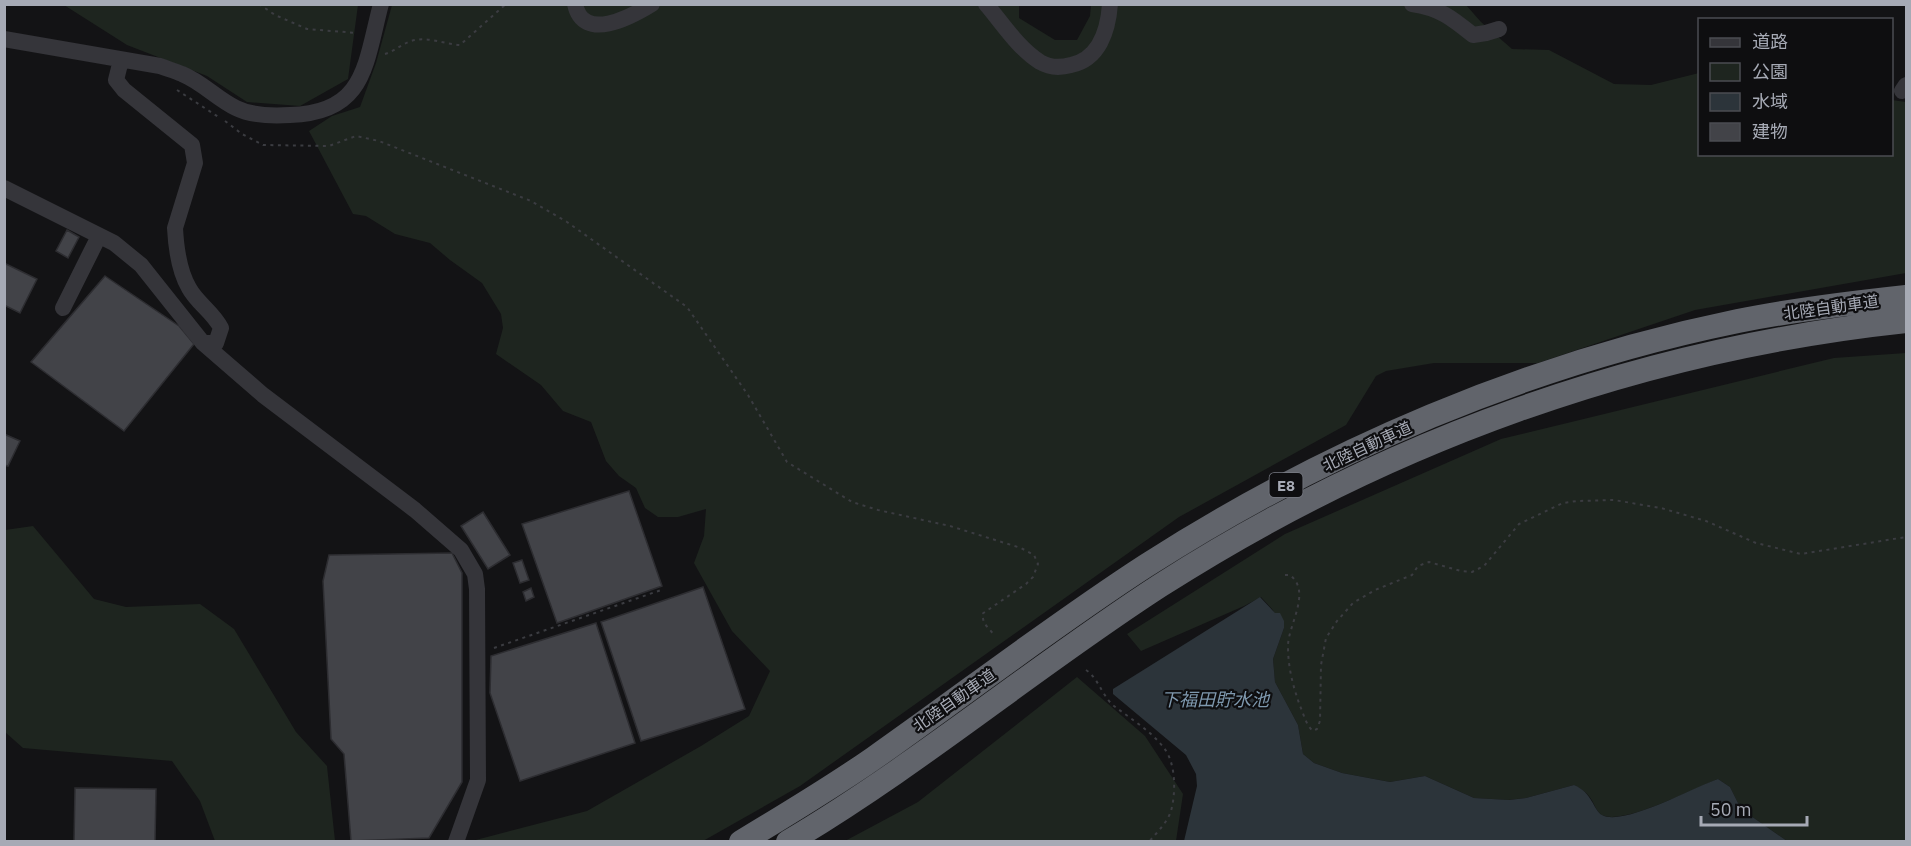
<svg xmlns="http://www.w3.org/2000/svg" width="1911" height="846" viewBox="0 0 1911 846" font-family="'IBM Plex Sans','Noto Sans JP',sans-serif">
  <rect width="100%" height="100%" fill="#131315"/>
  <path fill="#1e251f" d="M64,5H358L348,79L300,106L247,102L207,76L127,45Z
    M392,5H1019V18L1055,40H1077L1090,16L1091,5H1466L1481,22L1512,49L1549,50L1614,84L1651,85L1699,73L1700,154H1892V100L1906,102V273L1695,310L1538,363H1434L1386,371L1376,376L1346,425L1179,517L800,786L703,841H472L587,811L701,746L749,716L770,671L732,631L694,563L704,536L706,509L678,517H658L645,508L636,488L619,476L606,461L591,422L563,411L541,385L496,354L503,328L501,314L482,283L450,260L430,243L395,234L366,216L353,214L309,131L332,116L360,107L376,63Z
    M1906,353V841H1787L1741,809L1730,787L1718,779C1697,787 1623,826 1602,815C1596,812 1594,802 1589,796C1585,791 1579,788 1574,785L1526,798L1508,800L1474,798L1425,776L1390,782L1342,773L1314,763L1303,754L1298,725L1275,682L1273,659L1284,628L1272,609L1261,597L1244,606L1141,651L1127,634L1285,534L1501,439L1834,358Z
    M33,526L94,599L126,607L200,604L234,629L296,732L327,766L335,841H215L200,801L172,761L23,748L5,732V530Z
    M1077,677L1145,736L1183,794L1176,841H845L918,802Z"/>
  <path fill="#2c343a" d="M1260,597L1275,613H1280L1284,621V628L1273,659L1275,682L1298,725L1303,754L1314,763L1342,773L1390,782L1425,776L1474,798L1509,800L1526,798L1574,785C1593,793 1593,810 1602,815C1623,827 1696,786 1718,779L1730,787L1741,809L1787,841H1184L1197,786L1196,774L1186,755L1113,694V689Z"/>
  <path fill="#424348" stroke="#2d2d31" stroke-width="1.5" d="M67,230L79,237L68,258L56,251Z
    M4,263L37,279L20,313L4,305Z
    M105,276L179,326L194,344L124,431L31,362Z
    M4,434L20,441L8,466L4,465Z
    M629,491L662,586L557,623L522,524Z
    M483,512L510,555L488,569L461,526Z
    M452,553L462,573V782L429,838L351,841L344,754L331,739L323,581L329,555Z
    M522,560L529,580L520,583L513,563Z
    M703,587L745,709L641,741L601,622Z
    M531,588L534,597L526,601L523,592Z
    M596,623L635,743L520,781L490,693L491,656Z
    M75,788L156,789L155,842H74Z"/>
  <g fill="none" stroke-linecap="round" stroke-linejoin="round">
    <path stroke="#3b3c41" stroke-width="2" stroke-dasharray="3 4.5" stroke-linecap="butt" d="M259,4L275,15L307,29L357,33
      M385,54C395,51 402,44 411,41C427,36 444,44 460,45L506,4
      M177,90L220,118
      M225,121L242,134L263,145L329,146L356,136L379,141L531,201L567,222L687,307L748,395L787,462L852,502L878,510L950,526L1021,548L1034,555L1038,564L1033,577L1026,584L982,614L984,623L995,636
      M1285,575H1290C1312,592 1288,625 1288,646C1288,668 1293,686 1300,706C1304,715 1306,725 1313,731L1317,729L1320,721L1321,665L1326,638L1337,621L1353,603L1375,590L1412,575L1418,566L1429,562L1461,571L1472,572L1484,566L1519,524L1563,503L1577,501L1614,500L1661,508L1706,521L1756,543L1801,554L1906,537
      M494,648L664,589
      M1086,670C1099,679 1102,696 1114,706C1131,719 1151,731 1164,748C1176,763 1176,793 1171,811C1167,823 1157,832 1149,842"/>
    <path stroke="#35353a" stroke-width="16" d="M575,4C583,43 631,17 652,4
      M986,4C1003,24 1018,48 1040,62C1050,68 1060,68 1071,65C1099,59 1108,31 1110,4
      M1412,4C1440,8 1452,18 1473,35L1486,33L1499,29
      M4,39L160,66C168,69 175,71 182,74C202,82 217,99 236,108C252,116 274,116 290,115C366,113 365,64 381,4
      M121,60L116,80L124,90L192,145L195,163L175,228C176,247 179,271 189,288C197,303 213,312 221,328L216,343H203
      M1902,91L1906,85
      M4,188L114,243L141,265L203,343L263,395L415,510L461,550L475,574L477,589L478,780L456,842
      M63,308L99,236"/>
    <path stroke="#61646b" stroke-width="24" d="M741,842C786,815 831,788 874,758C965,694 1054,625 1147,565C1327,450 1528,364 1738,321C1793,310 1850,303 1906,297
      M788,842C918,765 1034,667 1161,585C1386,441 1641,349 1906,321"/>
  </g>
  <g text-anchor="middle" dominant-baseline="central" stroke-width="4.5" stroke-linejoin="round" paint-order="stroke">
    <rect fill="#0e0e10" stroke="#787b84" stroke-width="1.5" x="1269.5" y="473" width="33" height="24" rx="4.5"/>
    <g font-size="15" font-weight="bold" fill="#a6aab5">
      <text x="1286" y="485">E8</text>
    </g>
    <g font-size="16" fill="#a6aab5" stroke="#0e0e10">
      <text transform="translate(1831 307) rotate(-8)">北陸自動車道</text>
      <text transform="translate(1367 446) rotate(-25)">北陸自動車道</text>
      <text transform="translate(954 700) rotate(-35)">北陸自動車道</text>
    </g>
    <g font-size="18" font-style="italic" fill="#7e98ae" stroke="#0e0e10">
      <text x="1215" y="699">下福田貯水池</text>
    </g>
  </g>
  <rect width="1911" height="846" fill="none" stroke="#a6aab5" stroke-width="12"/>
  <rect x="1698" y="18" width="195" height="138" fill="#0e0e10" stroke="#4b4c52" stroke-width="1.5"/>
  <rect x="1710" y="38" width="30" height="9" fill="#35353a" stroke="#4b4c52" stroke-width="1.5"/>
  <text x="1752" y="48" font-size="18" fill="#a6aab5">道路</text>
  <rect x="1710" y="63" width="30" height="18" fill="#1e251f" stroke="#4b4c52" stroke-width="1.5"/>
  <text x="1752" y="78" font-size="18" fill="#a6aab5">公園</text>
  <rect x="1710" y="93" width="30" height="18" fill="#2c343a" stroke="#4b4c52" stroke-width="1.5"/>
  <text x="1752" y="108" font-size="18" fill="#a6aab5">水域</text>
  <rect x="1710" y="123" width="30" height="18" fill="#424348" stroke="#4b4c52" stroke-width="1.5"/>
  <text x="1752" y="138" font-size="18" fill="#a6aab5">建物</text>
  <path d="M1701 816v9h106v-9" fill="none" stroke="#a6aab5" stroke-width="3"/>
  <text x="1710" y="816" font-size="18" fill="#a6aab5" stroke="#0e0e10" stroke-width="4.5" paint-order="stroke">50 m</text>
</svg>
